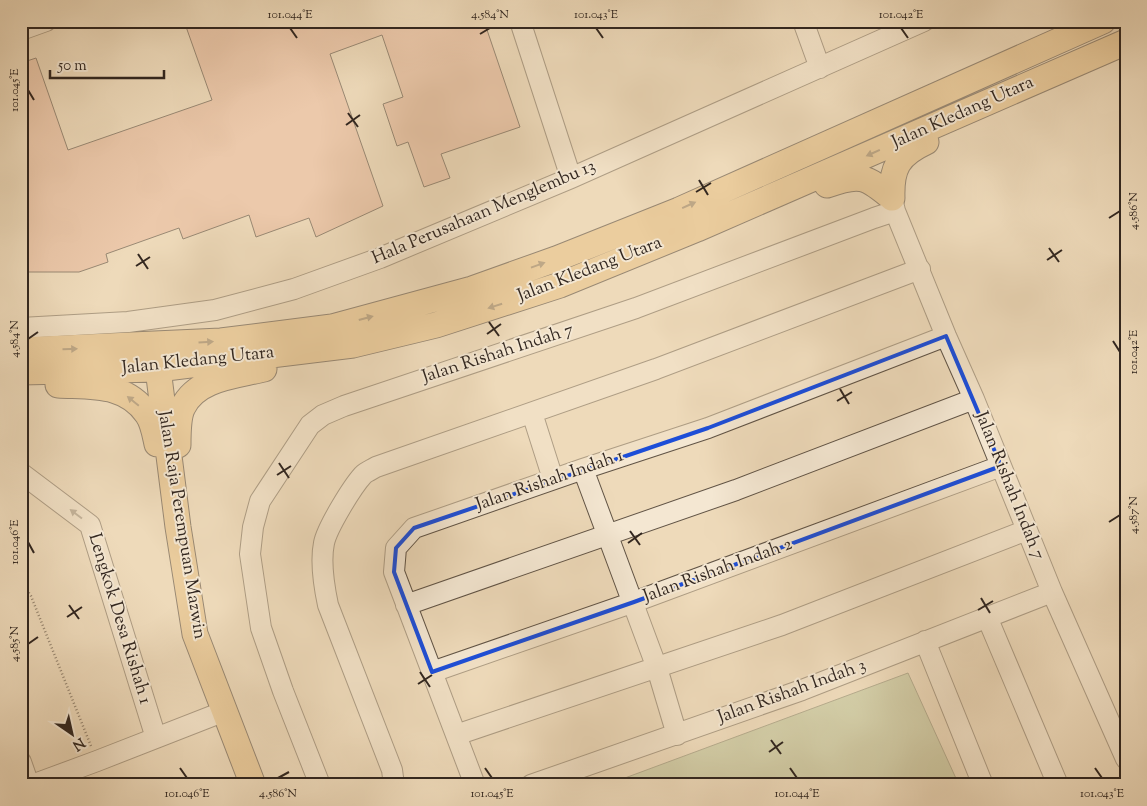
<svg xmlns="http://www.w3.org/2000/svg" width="1147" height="806" viewBox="0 0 1147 806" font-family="'Sorts Mill Goudy',serif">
  <rect width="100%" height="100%" fill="#eedaba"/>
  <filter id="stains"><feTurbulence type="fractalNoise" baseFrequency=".004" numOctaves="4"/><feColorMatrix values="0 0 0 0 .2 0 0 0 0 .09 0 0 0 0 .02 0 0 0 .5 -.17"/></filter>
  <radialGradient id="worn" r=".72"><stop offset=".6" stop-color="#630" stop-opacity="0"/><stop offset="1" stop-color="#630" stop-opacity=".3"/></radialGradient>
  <path fill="#b3c194" stroke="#72745a" d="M908,673L959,785H606Z"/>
  <path fill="#e9b49a" stroke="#322720" d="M184,21H484L520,127L441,154L450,178L424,187L408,142L397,146L383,104L403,97L382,35L330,54L383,206L316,237L309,218L256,237L249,215L183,239L179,228L106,254L108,262L79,272H21V63L36,58L68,150L212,100Z"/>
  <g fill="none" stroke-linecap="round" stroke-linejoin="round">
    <defs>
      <path id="minor" d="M520,21L571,178
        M803,21L820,68
        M21,30L46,21
        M892,198L895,211L946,336L974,399L1052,592L1126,759
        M21,328L128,322L215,310L294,289L380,258L571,178L924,21
        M532,413L553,479
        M583,469L657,668L677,735
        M21,473L90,525L156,738
        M406,605L736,490L974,399
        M987,617L1058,785
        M925,641L983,785
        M432,672L634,602L1001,466
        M456,735L782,625L1027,530
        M21,762L29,785
        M32,785L97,761L225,711
        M320,785L283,691L261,628L250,554L253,527L260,501L310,425L323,415L344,406L636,308L874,218L895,211
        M394,785L392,770L328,605C324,586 320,562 324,543C327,528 352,487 363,475C366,472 371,470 376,467L656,369L920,269
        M475,785L394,572L396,548L414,528L583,469L708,428L946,336
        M531,785L802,690L1052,592"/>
      <path id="major" d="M827,185C860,173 866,176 892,198
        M892,198C891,168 898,155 926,142
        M21,350L221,341L332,327L472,289L556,259L679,210L1103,21
        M158,352V369L178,527L195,634L253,785
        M21,372L158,369L353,345L436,325L560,285L697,229L1126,42
        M58,385C92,387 126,383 147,414C153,422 155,435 157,444
        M178,445C178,436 178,416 183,407C197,378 236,376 264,369"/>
    </defs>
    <use href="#minor" stroke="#615446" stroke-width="22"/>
    <use href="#major" stroke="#322720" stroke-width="27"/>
    <path stroke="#322720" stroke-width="2.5" stroke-dasharray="1 2.5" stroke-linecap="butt" d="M21,581L31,596L91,746"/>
    <use href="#minor" stroke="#f4e7d2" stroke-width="20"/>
    <use href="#major" stroke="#e7bd7d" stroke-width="25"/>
  </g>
  <defs><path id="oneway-solid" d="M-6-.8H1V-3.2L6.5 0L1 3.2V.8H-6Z" transform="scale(1.25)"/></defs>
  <g fill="#836a4a">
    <use href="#oneway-solid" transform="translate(873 153) rotate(156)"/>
    <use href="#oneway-solid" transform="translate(689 205) rotate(-24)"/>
    <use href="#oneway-solid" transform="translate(538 265) rotate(-20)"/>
    <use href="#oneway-solid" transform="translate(495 306) rotate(162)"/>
    <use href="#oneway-solid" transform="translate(366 318) rotate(-15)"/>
    <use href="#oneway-solid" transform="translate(206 342) rotate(-4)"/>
    <use href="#oneway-solid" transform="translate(70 349) rotate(-2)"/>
    <use href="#oneway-solid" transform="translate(133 401) rotate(-141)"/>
  </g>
  <use fill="#938779" href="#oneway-solid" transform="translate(76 514) rotate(-143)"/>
  <path d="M0 0H1147V806H0ZM946,336L1001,466L634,602L432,672L394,572L396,548L414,528L708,428Z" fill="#eedaba" fill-opacity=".55" fill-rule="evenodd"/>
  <path fill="none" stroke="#1d4ed8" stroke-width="4" stroke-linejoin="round" d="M946,336L1001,466L634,602L432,672L394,572L396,548L414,528L708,428Z"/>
  <path fill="none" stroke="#322720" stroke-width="2" d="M290,28L297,38M596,28L603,38M901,28L908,38M480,34L490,28M28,90L34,100M348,113L358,127M346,125L360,115M699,180L708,195M696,192L711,183M1109,218L1120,211M1049,248L1059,262M138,254L148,269M1047,260L1062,250M136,266L150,257M489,322L499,336M487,334L501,324M28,339L38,332M1113,341L1120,352M840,389L849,404M837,401L852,392M279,463L289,478M277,475L291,466M1109,522L1120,515M630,531L640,545M28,542L34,553M628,543L642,533M981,598L990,613M69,605L79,619M978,610L993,601M67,617L82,607M28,644L38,637M420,672L430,687M418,684L432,675M771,740L781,754M769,752L783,742M180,768L187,778M485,768L492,778M790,768L797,778M1095,768L1102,778M278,778L289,772"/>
  <g text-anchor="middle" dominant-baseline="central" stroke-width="4" stroke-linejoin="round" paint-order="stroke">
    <g font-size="18" fill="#322720" stroke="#f4e7d2">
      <text transform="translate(963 113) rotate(-24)">Jalan Kledang Utara</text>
      <text transform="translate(484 213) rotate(-23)">Hala Perusahaan Menglembu 13</text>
      <text transform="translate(590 270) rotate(-21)">Jalan Kledang Utara</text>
      <text transform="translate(498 354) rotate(-18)">Jalan Rishah Indah 7</text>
      <text transform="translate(198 361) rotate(-6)">Jalan Kledang Utara</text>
      <text transform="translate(550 481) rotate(-19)">Jalan Rishah Indah 1</text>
      <text transform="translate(1009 486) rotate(68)">Jalan Rishah Indah 7</text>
      <text transform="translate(181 525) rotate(81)">Jalan Raja Perempuan Mazwin</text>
      <text transform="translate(718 571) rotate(-20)">Jalan Rishah Indah 2</text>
      <text transform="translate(119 619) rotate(73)">Lengkok Desa Rishah 1</text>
      <text transform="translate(792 692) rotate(-20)">Jalan Rishah Indah 3</text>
    </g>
  </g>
  <rect width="1147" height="806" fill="none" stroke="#eedaba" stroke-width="55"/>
  <g transform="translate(72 734) rotate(146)" stroke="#f4e7d2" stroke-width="4" paint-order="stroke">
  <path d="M0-4L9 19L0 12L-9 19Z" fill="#322720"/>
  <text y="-8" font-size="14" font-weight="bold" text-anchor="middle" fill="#322720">N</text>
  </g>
  <path d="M50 70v8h114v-8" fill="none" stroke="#322720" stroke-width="2.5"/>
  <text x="58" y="70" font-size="15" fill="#322720" stroke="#f4e7d2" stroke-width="4" paint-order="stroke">50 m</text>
  <rect x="28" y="28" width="1092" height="750" fill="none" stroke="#322720" stroke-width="2"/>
  <g font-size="12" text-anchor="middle" fill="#322720">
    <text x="290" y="18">101.044°E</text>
    <text x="490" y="18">4.584°N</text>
    <text x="596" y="18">101.043°E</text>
    <text x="901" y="18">101.042°E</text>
    <text transform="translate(14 90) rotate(-90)" y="4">101.045°E</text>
    <text transform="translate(1133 211) rotate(-90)" y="4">4.586°N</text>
    <text transform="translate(14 339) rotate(-90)" y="4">4.584°N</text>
    <text transform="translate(1133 352) rotate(-90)" y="4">101.042°E</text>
    <text transform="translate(1133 515) rotate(-90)" y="4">4.587°N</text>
    <text transform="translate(14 542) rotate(-90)" y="4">101.046°E</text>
    <text transform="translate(14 644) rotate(-90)" y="4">4.585°N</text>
    <text x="187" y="797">101.046°E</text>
    <text x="278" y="797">4.586°N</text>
    <text x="492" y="797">101.045°E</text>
    <text x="797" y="797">101.044°E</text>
    <text x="1102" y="797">101.043°E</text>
  </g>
  <rect width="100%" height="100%" filter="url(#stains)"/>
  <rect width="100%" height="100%" fill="url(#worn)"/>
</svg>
